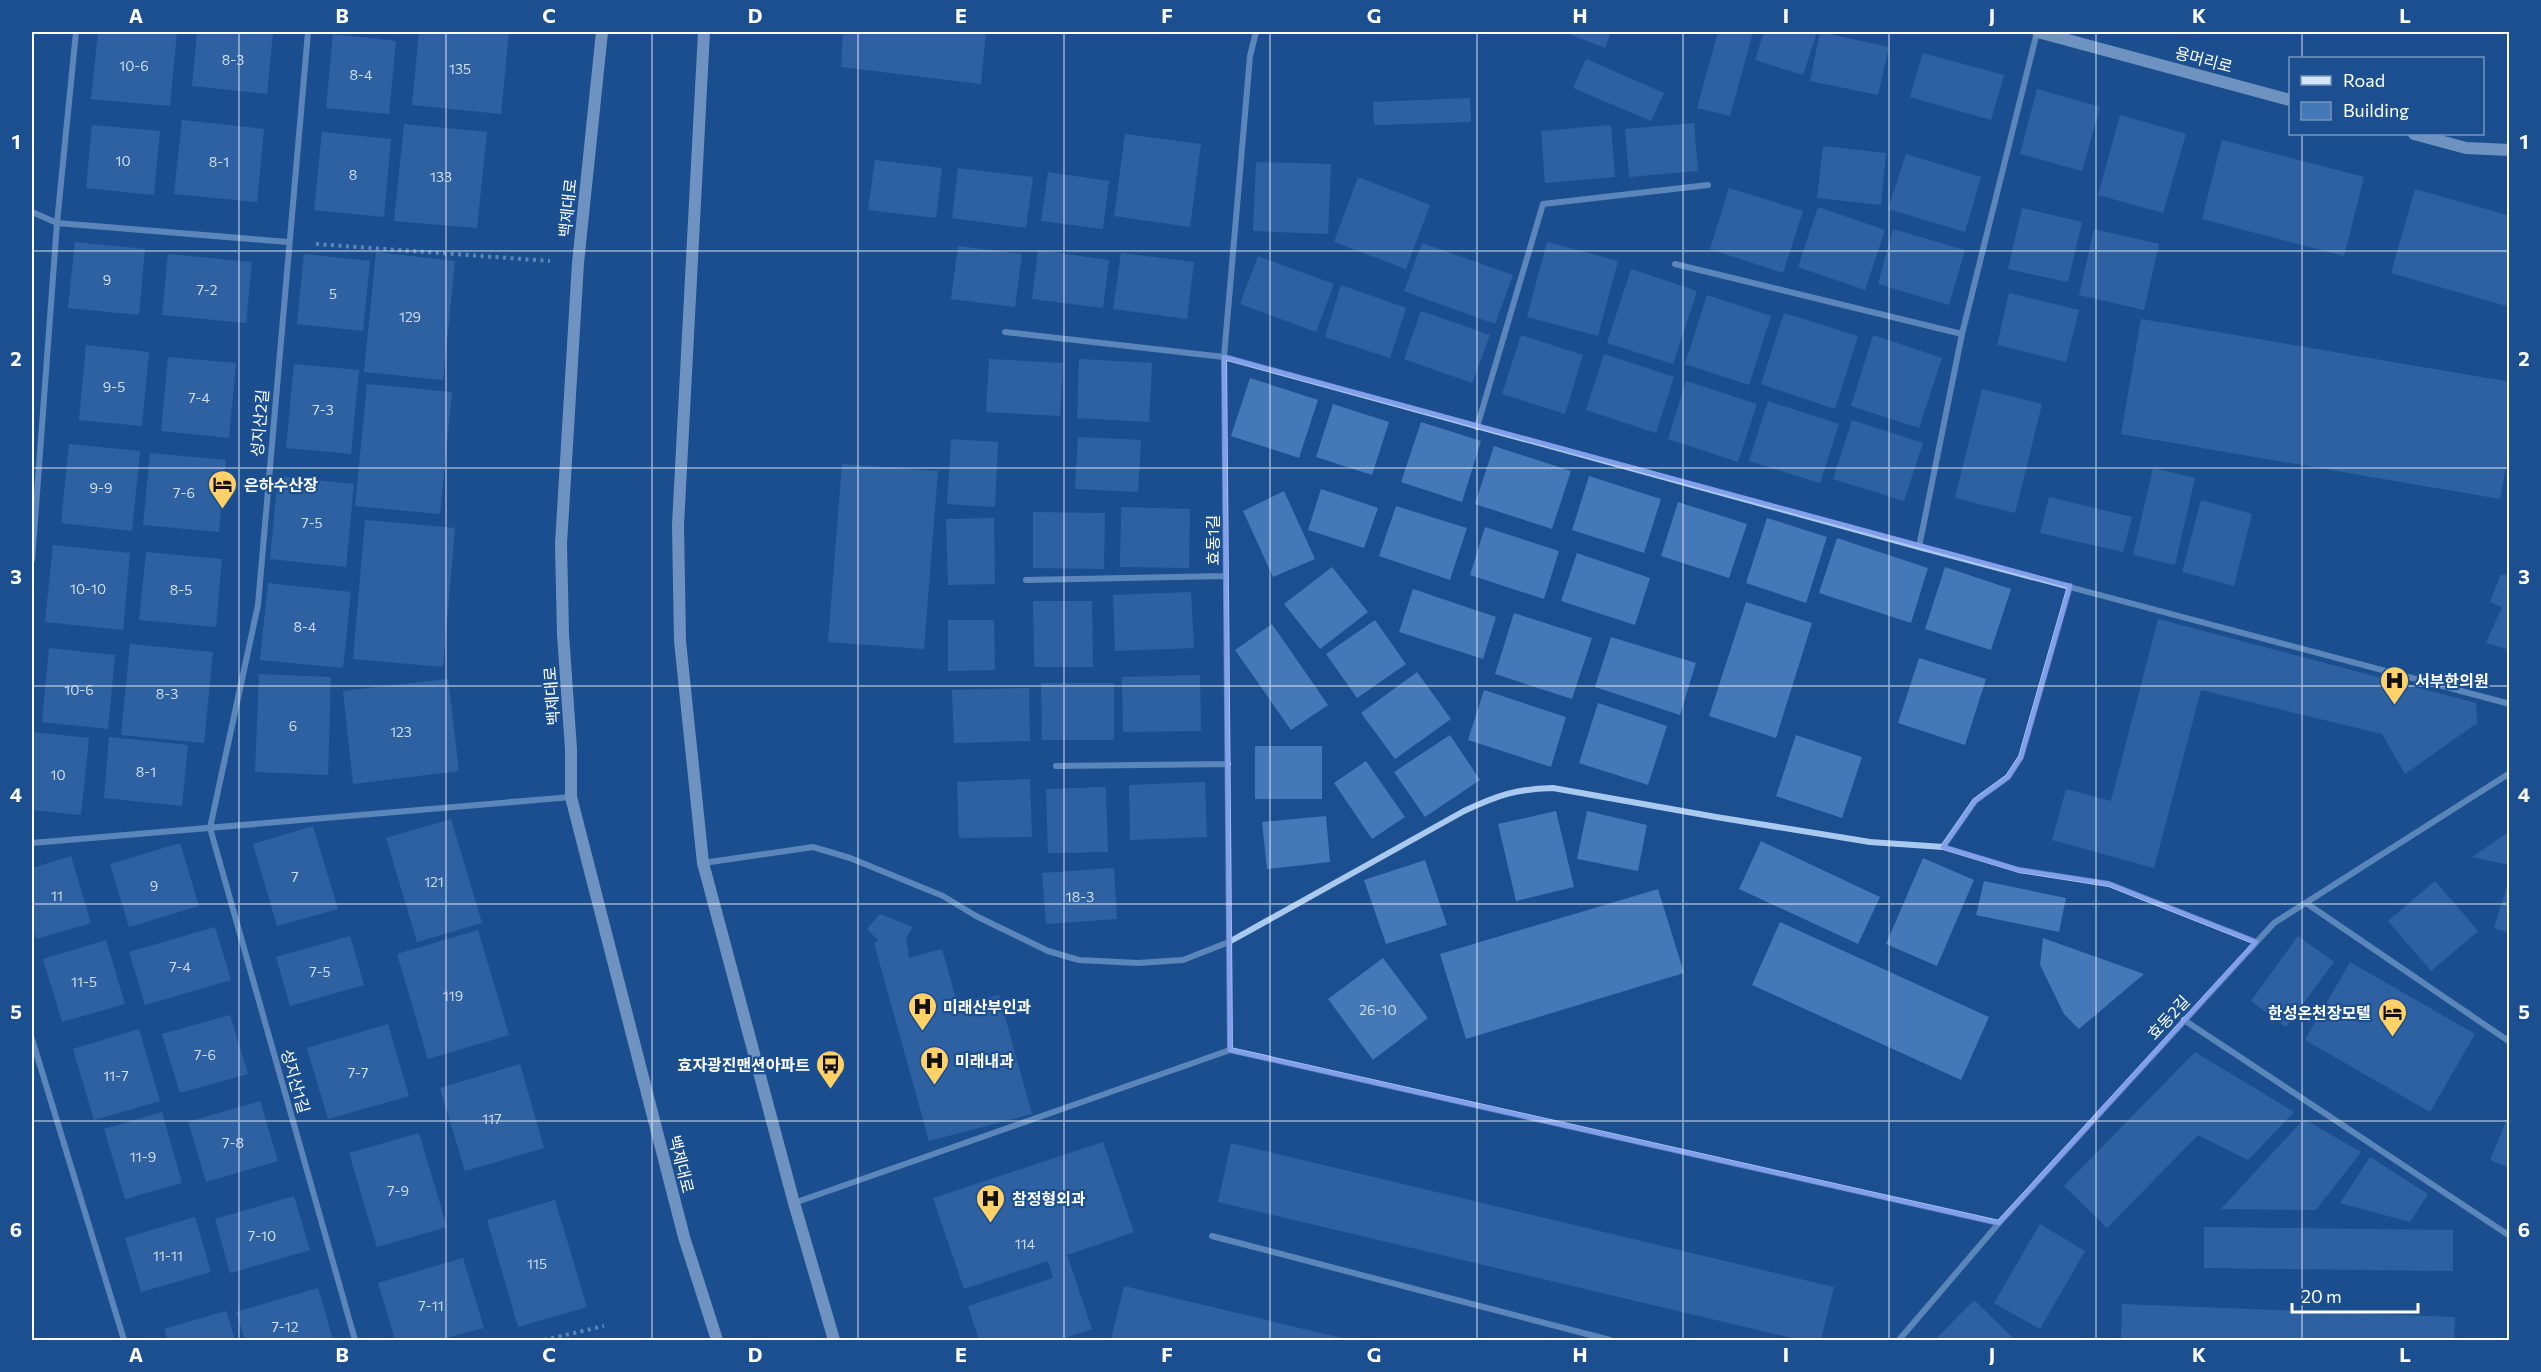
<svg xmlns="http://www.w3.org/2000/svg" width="2541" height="1372" viewBox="0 0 2541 1372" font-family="Commissioner,'Noto Sans KR',sans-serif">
  <rect width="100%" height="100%" fill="#1b4f8f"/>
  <path fill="#4478b7" d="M98,32H177L170,106L91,99Z
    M197,32L273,33L267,94L192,86Z
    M419,32H509L501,114L412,105Z
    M843,32H986L981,84L841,67Z
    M1564,32H1611L1605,48Z
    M1718,32H1753L1730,116L1697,108Z
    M1764,32H1817L1803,75L1755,60Z
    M1820,32L1889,47L1878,95L1810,81Z
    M333,34L396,41L389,114L326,108Z
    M1923,53L2004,75L1991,120L1910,97Z
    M1586,59L1664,93L1651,121L1573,88Z
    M2037,89L2100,107L2082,171L2020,154Z
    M1470,98L1471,122L1374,125L1373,102Z
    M2120,115L2186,134L2163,213L2098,195Z
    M182,120L264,129L257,202L174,194Z
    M1694,123L1698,171L1629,177L1625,129Z
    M404,124L487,132L477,228L394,221Z
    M92,125L160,131L154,195L86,188Z
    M1611,125L1615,177L1545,183L1541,131Z
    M322,132L391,139L384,217L314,210Z
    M1125,134L1201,144L1190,227L1114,216Z
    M2222,140L2364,177L2344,256L2202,219Z
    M1823,146L1886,153L1881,205L1817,198Z
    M1906,154L1981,177L1965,232L1888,209Z
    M875,160L942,168L936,218L868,210Z
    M1256,162L1331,164L1328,234L1253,231Z
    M958,168L1033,177L1026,228L952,218Z
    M1048,172L1109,181L1103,229L1041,221Z
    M1358,177L1430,205L1406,269L1334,242Z
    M1729,188L1803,211L1783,273L1710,249Z
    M2415,189L2510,216V307L2391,273Z
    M1818,207L1885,230L1865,290L1798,267Z
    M2022,208L2082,222L2068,282L2008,269Z
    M1893,229L1965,250L1949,305L1878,284Z
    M2094,229L2159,244L2144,310L2079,295Z
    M75,242L145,249L139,315L68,308Z
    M1547,242L1618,261L1598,336L1527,317Z
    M1422,243L1513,275L1495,324L1404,291Z
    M958,246L1022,254L1015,307L951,299Z
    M1038,250L1109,260L1103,308L1032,299Z
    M376,252L455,261L443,380L364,372Z
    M1121,253L1194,262L1187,319L1113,309Z
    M168,254L252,262L246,323L162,315Z
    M304,254L370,261L363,331L297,324Z
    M1258,256L1334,284L1316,332L1240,304Z
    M1631,269L1697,291L1673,364L1607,343Z
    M1341,285L1406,308L1390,358L1325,337Z
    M2009,293L2079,310L2066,362L1997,345Z
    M1707,295L1771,316L1749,385L1685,364Z
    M1421,311L1490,335L1472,383L1404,359Z
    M1784,313L1858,336L1835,409L1761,384Z
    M2141,319L2510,382V443L2500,499L2121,434Z
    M1521,335L1583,355L1565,414L1502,394Z
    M1873,335L1942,358L1919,428L1851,406Z
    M86,345L149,352L142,426L79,420Z
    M1604,354L1674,377L1656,433L1586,410Z
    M168,357L236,363L229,438L161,431Z
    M989,359L1063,363L1060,416L986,412Z
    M1079,359L1152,363L1149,422L1077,418Z
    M294,364L359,370L351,454L286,448Z
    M1250,378L1318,400L1299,458L1231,436Z
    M1686,381L1757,404L1738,462L1668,439Z
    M367,384L452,392L440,514L355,506Z
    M1982,389L2042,404L2015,513L1955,498Z
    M1768,401L1839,424L1820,483L1749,461Z
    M1333,404L1389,422L1372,475L1316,457Z
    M1852,420L1923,443L1904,501L1833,479Z
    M1421,422L1481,441L1462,502L1401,482Z
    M1078,437L1141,440L1138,492L1075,489Z
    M951,439L998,442L995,507L947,504Z
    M69,444L140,451L132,531L61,523Z
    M1494,446L1571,471L1552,529L1475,504Z
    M150,453L226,460L219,532L143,525Z
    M842,464L938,471L924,649L828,642Z
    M2153,468L2195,478L2175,565L2133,555Z
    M278,476L354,484L346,567L270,559Z
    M1589,476L1661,499L1644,553L1572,530Z
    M1321,489L1378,508L1364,548L1308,530Z
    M1284,491L1315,559L1273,577L1243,511Z
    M2049,497L2132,517L2123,552L2040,533Z
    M2201,500L2252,514L2234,586L2182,572Z
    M1678,502L1747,524L1729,578L1661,556Z
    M1396,506L1467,528L1450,580L1379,556Z
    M1121,507L1190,509L1189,568L1120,567Z
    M1033,512L1105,513L1104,569L1033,568Z
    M994,518L995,584L948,585L946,519Z
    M1767,518L1827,537L1806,603L1746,583Z
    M365,520L455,528L443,667L353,659Z
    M1485,527L1559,551L1544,599L1470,575Z
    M1837,538L1928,568L1911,623L1819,593Z
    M53,545L130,553L123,630L45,622Z
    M146,552L222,559L216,627L139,620Z
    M1577,553L1650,578L1635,625L1561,601Z
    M1332,567L1368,612L1320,649L1284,604Z
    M1945,567L2011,589L1991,650L1925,629Z
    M2501,574L2510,576V650L2486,643L2502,607L2490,602Z
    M268,583L351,592L343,668L260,660Z
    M1413,589L1496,617L1483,659L1399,632Z
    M1191,592L1194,648L1115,651L1113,595Z
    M1033,601H1092L1093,667H1034Z
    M1746,602L1812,623L1776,738L1709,716Z
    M1514,613L1592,638L1572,699L1495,674Z
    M2158,619L2476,703L2477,723L2405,774L2382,734L2201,690L2154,868L2052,840L2066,789L2111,801Z
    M948,620H994L995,670L948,671Z
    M1375,620L1406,664L1357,698L1326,654Z
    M1272,624L1328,705L1291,730L1235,650Z
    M1611,637L1696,663L1680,715L1595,687Z
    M130,644L213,652L204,743L121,735Z
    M49,648L115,655L108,729L42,722Z
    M1919,658L1986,679L1965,745L1898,723Z
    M1417,672L1451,719L1395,759L1361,713Z
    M259,674L331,677L328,775L255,772Z
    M1200,675L1201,731L1123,732L1122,677Z
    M448,679L459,771L353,784L343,691Z
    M1041,683H1114V740H1042Z
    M1029,688L1030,741L954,743L952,690Z
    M1484,690L1566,717L1551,767L1468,740Z
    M1598,703L1667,726L1648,785L1579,763Z
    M32,732L89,738L81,815L32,810Z
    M1450,735L1480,780L1425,817L1394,772Z
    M1796,735L1862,757L1842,818L1776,796Z
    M109,737L188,745L182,806L104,798Z
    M1255,746H1322V799H1255Z
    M1366,761L1405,817L1372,839L1334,783Z
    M1030,779L1032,837L959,838L957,782Z
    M1205,782L1207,837L1130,840L1129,785Z
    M1106,787L1108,852L1048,853L1046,789Z
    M1556,811L1574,887L1516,901L1498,824Z
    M1587,811L1647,825L1638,871L1577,859Z
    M1326,816L1330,862L1267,869L1262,822Z
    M451,819L482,923L417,942L386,838Z
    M313,826L338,909L277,926L253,844Z
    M2510,831V865L2472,857Z
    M1761,841L1880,897L1858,944L1739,889Z
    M180,843L199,906L129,927L110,864Z
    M71,856L91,923L36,939L32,925V868Z
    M1923,858L1974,880L1937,966L1886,944Z
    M1425,860L1447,925L1386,944L1364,880Z
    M1114,868L1117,919L1046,924L1042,873Z
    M2510,877V933L2494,928Z
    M1984,881L2066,898L2059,932L1976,915Z
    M2435,881L2478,931L2431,971L2388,921Z
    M1658,889L1684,973L1466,1039L1440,954Z
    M880,914L913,927L906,938L909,958L942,949L958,1006L999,995L1032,1114L929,1141L874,943L878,940L867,929Z
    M1780,922L1989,1017L1961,1080L1752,985Z
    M215,927L231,980L145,1005L129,952Z
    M478,930L509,1035L428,1059L397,954Z
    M350,936L364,985L290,1006L276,957Z
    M2298,936L2334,962L2286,1027L2251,1001Z
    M2043,938L2144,974L2079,1029L2064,1014L2040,965Z
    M106,940L125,1004L62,1022L43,959Z
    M1383,958L1428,1018L1373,1060L1328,999Z
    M2350,962L2475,1034L2430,1112L2305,1040Z
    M230,1015L248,1074L180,1093L162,1034Z
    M388,1024L409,1096L328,1119L307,1048Z
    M139,1029L160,1101L94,1120L73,1049Z
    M2195,1052L2294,1112L2248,1160L2198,1135L2107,1228L2064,1186Z
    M520,1064L544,1148L465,1171L440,1088Z
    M260,1101L278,1161L206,1182L188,1122Z
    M162,1112L182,1183L125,1199L104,1129Z
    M2509,1114H2510V1168L2490,1160Z
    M2304,1119L2361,1152L2316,1210L2221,1209Z
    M419,1133L447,1227L377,1247L349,1153Z
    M1103,1142L1134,1232L1067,1255L1092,1329L1059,1340H979L968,1306L1053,1278L1048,1261L964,1289L933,1198Z
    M1231,1143L1834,1287L1821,1340H1800L1218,1202Z
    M2370,1157L2428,1194L2410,1222L2340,1203Z
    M294,1196L310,1250L230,1273L215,1219Z
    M555,1200L587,1307L518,1327L487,1220Z
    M195,1217L211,1272L141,1292L125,1238Z
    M2040,1224L2085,1251L2040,1329L1994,1303Z
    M2204,1227L2453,1230V1271L2204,1268Z
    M463,1258L484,1328L439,1340H395L378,1283Z
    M1124,1286L1350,1340H1111Z
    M318,1288L333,1340H245L236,1312Z
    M1974,1300L2015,1340H1935Z
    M2122,1304L2455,1317L2454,1340H2121Z
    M226,1311L235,1340H168L164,1329Z"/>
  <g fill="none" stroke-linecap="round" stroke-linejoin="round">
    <path stroke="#a9c9ee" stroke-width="4" stroke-dasharray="3 4.5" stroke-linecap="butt" d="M316,244L550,261
      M544,1340L604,1326"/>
    <path stroke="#a9c9ee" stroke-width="6" d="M308,32L258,605L210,828L355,1340
      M32,212L57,223L288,242
      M1675,264L1962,334
      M1005,332L1224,357L1919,547L2510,704
      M1477,427L1543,204L1708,185
      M1919,547L1962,334L2037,32
      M32,560L57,223L76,32
      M1026,580L1225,576
      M1056,766L1228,764
      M32,843L571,797
      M1943,847L2019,870L2109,884L2256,942
      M703,863L813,847L850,858L943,896L976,916L1048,951L1079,960L1138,963L1183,960L1229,942L1464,811C1498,795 1516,789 1553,788L1716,817L1870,842L1943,847L1975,801L2008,777L2021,757L2070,586
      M2306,903L2510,1042
      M2184,1020L2510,1236
      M32,1039L124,1340
      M1230,1050L1224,357L1250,56L1256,32
      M794,1203L1230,1050L1999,1223
      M1212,1236L1610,1340
      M1899,1340L1999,1223L2274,923L2510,773"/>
    <path stroke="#d6e6fa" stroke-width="12" d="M602,32L578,263L561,544L563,634L571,749V797L684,1237L717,1340
      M704,32L678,525L680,641L703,863L794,1203L834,1340
      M2038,32L2290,100
      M2414,134L2466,148L2510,150"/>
  </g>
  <path d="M0 0H2541V1372H0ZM1224,357L2070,586L2021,757L2008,777L1975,801L1943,847L2019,870L2109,884L2256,942L1999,1223L1230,1050Z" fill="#1b4f8f" fill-opacity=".55" fill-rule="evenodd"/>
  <path fill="none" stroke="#839eea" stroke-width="4.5" stroke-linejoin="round" d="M1224,357L2070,586L2021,757L2008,777L1975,801L1943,847L2019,870L2109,884L2256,942L1999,1223L1230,1050Z"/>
  <path fill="none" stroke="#fff" stroke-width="1.5" stroke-opacity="0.55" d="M239,32V1340M446,32V1340M652,32V1340M858,32V1340M1064,32V1340M1270,32V1340M1477,32V1340M1683,32V1340M1889,32V1340M2096,32V1340M2302,32V58M2302,134V1340M32,251H2510M32,468H2510M32,686H2510M32,904H2510M32,1121H2510"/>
  <defs>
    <symbol id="hotel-pin" viewBox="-11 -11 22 30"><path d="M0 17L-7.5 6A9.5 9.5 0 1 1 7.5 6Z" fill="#ffd166" stroke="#1b4f8f"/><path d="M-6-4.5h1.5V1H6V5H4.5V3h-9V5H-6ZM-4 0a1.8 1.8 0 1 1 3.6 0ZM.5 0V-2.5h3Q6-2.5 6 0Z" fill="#111"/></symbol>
    <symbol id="hospital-pin" viewBox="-11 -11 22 30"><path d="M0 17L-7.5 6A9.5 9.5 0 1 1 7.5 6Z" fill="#ffd166" stroke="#1b4f8f"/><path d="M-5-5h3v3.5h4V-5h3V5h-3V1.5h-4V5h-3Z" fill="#111"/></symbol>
    <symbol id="bus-pin" viewBox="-11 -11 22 30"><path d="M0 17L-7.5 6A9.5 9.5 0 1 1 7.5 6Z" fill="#ffd166" stroke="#1b4f8f"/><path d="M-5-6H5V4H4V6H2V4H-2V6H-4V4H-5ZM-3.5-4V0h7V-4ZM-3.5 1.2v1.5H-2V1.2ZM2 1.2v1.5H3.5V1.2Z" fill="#111"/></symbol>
  </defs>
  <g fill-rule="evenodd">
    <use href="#hotel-pin" x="206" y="468" width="33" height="45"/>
    <use href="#hospital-pin" x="2378" y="664" width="33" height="45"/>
    <use href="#hospital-pin" x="906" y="990" width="33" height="45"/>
    <use href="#hotel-pin" x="2376" y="996" width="33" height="45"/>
    <use href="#hospital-pin" x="918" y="1044" width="33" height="45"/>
    <use href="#bus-pin" x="814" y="1048" width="33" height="45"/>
    <use href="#hospital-pin" x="974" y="1182" width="33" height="45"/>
  </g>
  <g text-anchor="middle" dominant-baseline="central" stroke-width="4.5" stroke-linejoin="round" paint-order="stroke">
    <g font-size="14" fill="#d0dded">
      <text x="233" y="59">8-3</text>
      <text x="134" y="65">10-6</text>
      <text x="460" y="68">135</text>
      <text x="361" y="74">8-4</text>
      <text x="123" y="160">10</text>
      <text x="219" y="161">8-1</text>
      <text x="353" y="174">8</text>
      <text x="441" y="176">133</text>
      <text x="107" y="279">9</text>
      <text x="207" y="289">7-2</text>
      <text x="333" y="293">5</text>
      <text x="410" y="316">129</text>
      <text x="114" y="386">9-5</text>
      <text x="199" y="397">7-4</text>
      <text x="323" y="409">7-3</text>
      <text x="101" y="487">9-9</text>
      <text x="184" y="492">7-6</text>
      <text x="312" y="522">7-5</text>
      <text x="88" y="588">10-10</text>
      <text x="181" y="589">8-5</text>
      <text x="305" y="626">8-4</text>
      <text x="79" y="689">10-6</text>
      <text x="167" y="693">8-3</text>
      <text x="293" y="725">6</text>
      <text x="401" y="731">123</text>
      <text x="146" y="771">8-1</text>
      <text x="58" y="774">10</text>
      <text x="295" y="876">7</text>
      <text x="434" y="881">121</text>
      <text x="154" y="885">9</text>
      <text x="57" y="895">11</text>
      <text x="1080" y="896">18-3</text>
      <text x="180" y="966">7-4</text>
      <text x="320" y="971">7-5</text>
      <text x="84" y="981">11-5</text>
      <text x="453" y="995">119</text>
      <text x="1378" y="1009">26-10</text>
      <text x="205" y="1054">7-6</text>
      <text x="358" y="1072">7-7</text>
      <text x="116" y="1075">11-7</text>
      <text x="492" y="1118">117</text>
      <text x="233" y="1142">7-8</text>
      <text x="143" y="1156">11-9</text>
      <text x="398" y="1190">7-9</text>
      <text x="262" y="1235">7-10</text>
      <text x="1025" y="1243">114</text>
      <text x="168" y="1255">11-11</text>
      <text x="537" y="1263">115</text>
      <text x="431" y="1305">7-11</text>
      <text x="285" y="1326">7-12</text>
    </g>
    <g font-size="16" fill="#fff" stroke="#1b4f8f">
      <text transform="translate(2204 59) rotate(15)">용머리로</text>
      <text transform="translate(567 208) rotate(-84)">백제대로</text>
      <text transform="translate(259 423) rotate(-85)">성지산2길</text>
      <text transform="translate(1212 540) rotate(-90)">효동1길</text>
      <text transform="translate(551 696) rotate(-94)">백제대로</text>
      <text transform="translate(2168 1017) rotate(-47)">효동2길</text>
      <text transform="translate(296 1081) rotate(74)">성지산1길</text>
      <text transform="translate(682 1164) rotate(76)">백제대로</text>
    </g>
    <g font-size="16" font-weight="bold" fill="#fff" stroke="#1b4f8f" text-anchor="start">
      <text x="244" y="484">은하수산장</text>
      <text x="2415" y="680">서부한의원</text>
      <text x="943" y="1006">미래산부인과</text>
      <text x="2371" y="1012" text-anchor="end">한성온천장모텔</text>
      <text x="955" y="1060">미래내과</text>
      <text x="810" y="1064" text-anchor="end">효자광진맨션아파트</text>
      <text x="1012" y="1198">참정형외과</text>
    </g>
  </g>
  <rect width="2541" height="1372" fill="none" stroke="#1b4f8f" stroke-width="66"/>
  <rect x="2289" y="57" width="195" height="78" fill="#1b4f8f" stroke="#7695bc" stroke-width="1.5"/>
  <rect x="2301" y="76" width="30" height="9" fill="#d6e6fa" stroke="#7695bc" stroke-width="1.5"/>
  <text x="2343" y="87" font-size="18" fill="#ffffff">Road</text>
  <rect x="2301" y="102" width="30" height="18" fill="#4478b7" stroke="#7695bc" stroke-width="1.5"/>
  <text x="2343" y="117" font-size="18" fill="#ffffff">Building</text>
  <path d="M2292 1303v9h126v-9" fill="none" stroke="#ffffff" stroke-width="3"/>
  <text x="2301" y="1303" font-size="18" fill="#ffffff" stroke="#1b4f8f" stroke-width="4.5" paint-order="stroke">20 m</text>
  <rect x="33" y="33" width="2475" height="1306" fill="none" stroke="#fff" stroke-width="2"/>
  <g font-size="20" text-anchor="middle" font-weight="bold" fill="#fff">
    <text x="136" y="23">A</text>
    <text x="342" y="23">B</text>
    <text x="549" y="23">C</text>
    <text x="755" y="23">D</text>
    <text x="961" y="23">E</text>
    <text x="1167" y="23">F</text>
    <text x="1374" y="23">G</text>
    <text x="1580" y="23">H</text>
    <text x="1786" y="23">I</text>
    <text x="1992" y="23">J</text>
    <text x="2199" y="23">K</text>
    <text x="2405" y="23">L</text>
    <text x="16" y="149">1</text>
    <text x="2524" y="149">1</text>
    <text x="16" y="366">2</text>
    <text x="2524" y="366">2</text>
    <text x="16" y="584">3</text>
    <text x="2524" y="584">3</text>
    <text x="16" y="802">4</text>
    <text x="2524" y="802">4</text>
    <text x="16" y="1019">5</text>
    <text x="2524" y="1019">5</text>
    <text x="16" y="1237">6</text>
    <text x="2524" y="1237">6</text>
    <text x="136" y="1362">A</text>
    <text x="342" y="1362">B</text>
    <text x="549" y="1362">C</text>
    <text x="755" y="1362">D</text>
    <text x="961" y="1362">E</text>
    <text x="1167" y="1362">F</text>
    <text x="1374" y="1362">G</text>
    <text x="1580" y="1362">H</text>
    <text x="1786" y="1362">I</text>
    <text x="1992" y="1362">J</text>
    <text x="2199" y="1362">K</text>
    <text x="2405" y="1362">L</text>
  </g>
</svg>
